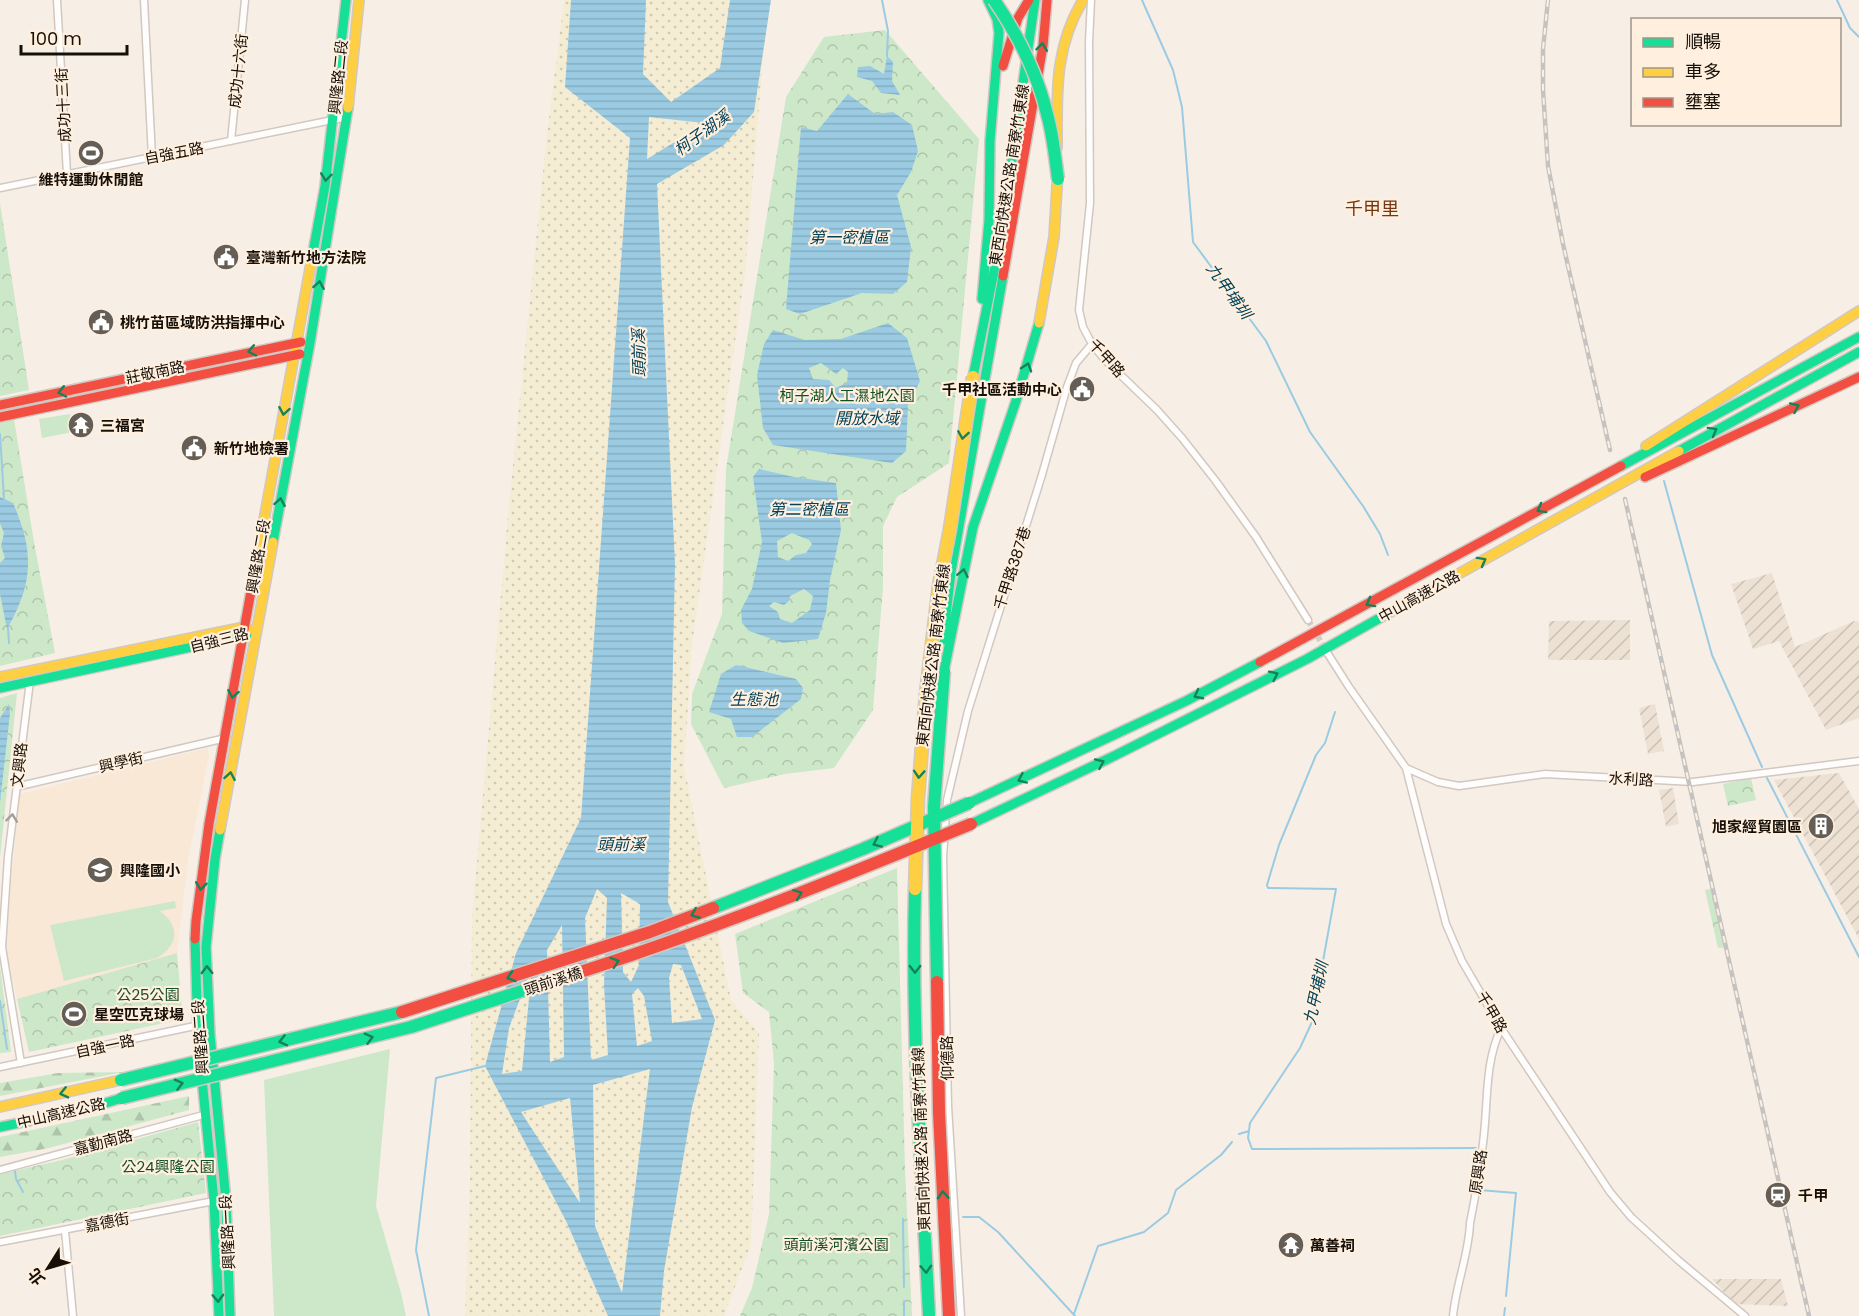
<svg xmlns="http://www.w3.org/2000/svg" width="1859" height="1316" viewBox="0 0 1859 1316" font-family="Poppins,'Noto Sans TC',sans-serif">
  <defs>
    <pattern id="industrial-furrows" width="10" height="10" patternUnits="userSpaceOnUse" patternTransform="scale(1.5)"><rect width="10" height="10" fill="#ede1d4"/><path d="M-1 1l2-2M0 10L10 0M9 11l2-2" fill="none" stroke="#cac0b5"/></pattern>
    <pattern id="forest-firs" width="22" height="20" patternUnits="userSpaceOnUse" patternTransform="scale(1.5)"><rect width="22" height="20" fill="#cde7c9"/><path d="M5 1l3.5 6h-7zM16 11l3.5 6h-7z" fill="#afc5ab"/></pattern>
    <pattern id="sand-dots" width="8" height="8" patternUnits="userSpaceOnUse" patternTransform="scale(1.5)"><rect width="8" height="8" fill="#f4ecd3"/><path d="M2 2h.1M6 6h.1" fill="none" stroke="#d0c9b4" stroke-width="1.8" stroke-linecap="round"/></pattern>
    <pattern id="park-crowns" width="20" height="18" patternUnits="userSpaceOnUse" patternTransform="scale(1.5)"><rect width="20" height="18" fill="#cde7c9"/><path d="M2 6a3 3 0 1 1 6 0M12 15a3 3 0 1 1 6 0" fill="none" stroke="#afc5ab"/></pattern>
    <pattern id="water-rules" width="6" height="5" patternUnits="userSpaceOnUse" patternTransform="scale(1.5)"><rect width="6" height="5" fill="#9bcbe2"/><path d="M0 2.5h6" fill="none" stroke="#85adc1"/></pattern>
  </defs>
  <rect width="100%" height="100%" fill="#f7efe6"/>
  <path fill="url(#industrial-furrows)" d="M1772,573L1795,647L1854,621L1859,622V718L1826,730L1779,641L1753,649L1731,584Z
    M1630,620V660H1548L1549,621Z
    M1655,704L1664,751L1648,754L1639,708Z
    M1839,773L1859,809V939L1774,780Z
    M1673,788L1679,824L1666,827L1659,790Z
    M1712,1279H1781L1788,1306L1735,1304Z"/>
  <path fill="#f9e8d6" d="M208,748L209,756L188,860L177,953L17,999L6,949L11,881L20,794Z"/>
  <path fill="#cde7c9" d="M70,414L73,432L42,438L39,419Z
    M175,901L176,908L160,911C180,926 179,945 157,958L64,981L50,925Z
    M390,1049L376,1206L401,1293L406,1316H274L264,1080Z"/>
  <path fill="url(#forest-firs)" d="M124,1072L0,1096V1083L58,1073Z
    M189,1096V1110L49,1148L0,1157V1137Z"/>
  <path fill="url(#sand-dots)" d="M564,0H768L745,272L692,644L684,766L731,1000L759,1033L751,1244L724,1316H465L470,1178L472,917L509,505L546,142Z"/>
  <path fill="url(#park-crowns)" d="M885,30L979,139L949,463L897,497L883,526V587L873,710L834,768L785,774L724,788L691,724L692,694L722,614L726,469L786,97L824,37Z
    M0,203L29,390L0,396Z
    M14,419L34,542L55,653L0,666V422Z
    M17,693L0,858V698Z
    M1751,778L1756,800L1728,806L1723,784Z
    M897,868L905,1169L912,1316H740L752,1288L769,1214L774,1063L769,1012L743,993L735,934Z
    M1714,888L1727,947L1718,948L1705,890Z
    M177,953L183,1019L29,1052L17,999Z
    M0,966L11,1052L0,1053Z
    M198,1122L206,1193L0,1236V1174L62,1160Z"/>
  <path fill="url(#water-rules)" fill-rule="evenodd" d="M571,0H646L643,74L671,102L720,68L730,0H771L754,112L724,145L657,184L675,564L668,902L715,1020L692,1107L664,1271L660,1316H608L566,1221L485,1066L516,953L581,818L630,138L565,87ZM649,117L704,123V124L647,159ZM597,889L607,898L604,985L608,1055L591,1060L585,918ZM621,893L640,904L639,965L631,982L623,972ZM562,925L564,1057L550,1062L547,950ZM673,964L681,965L702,1019L672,1023L669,978ZM532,967L522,1071L502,1074L509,1028ZM638,988L644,996L652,1041L637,1046L632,994ZM650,1069L622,1293L595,1226L593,1085ZM570,1098L580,1202V1203L521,1112Z
    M887,56L893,62L892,81L900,95L881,93L872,81L857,77L858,67L870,66L884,74Z
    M848,94L875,114L893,112L912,125L918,151L911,172L897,195L911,247L907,282L893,294L862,293L800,314L786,309L801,127L817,131Z
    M888,323L907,338L920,381L908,405L906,451L892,463L773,445L763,428L757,375L764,344L773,330L805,340L841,339ZM821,363L836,374L843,368L848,372L847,383L836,388L829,380L813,379L809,368Z
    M759,469L794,477L836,483L841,530L830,580L826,613L818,639L783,643L749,631L742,623L741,610L752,589L762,542L753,477ZM792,533L809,540L812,544L806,553L796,555L788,561L778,557L777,541ZM804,589L813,596L810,610L792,623L780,619L778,612L769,606L774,602L784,605L789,601L790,596Z
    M0,497L13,503C34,551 34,582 7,629L0,594V563L5,558L1,546L4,533L0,523Z
    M736,665L796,679L803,688L801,699L752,737H737L731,719L709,712L721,674Z
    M9,704L10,713L0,803V718Z"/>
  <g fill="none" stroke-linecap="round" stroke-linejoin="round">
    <path stroke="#9bcbe2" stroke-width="2" d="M882,0L888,31L887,56
      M1142,0L1173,70L1182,107L1193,242L1266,341L1310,432L1363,506L1380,534L1388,555
      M1837,0L1850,28L1859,37
      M0,434L4,499
      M1664,481L1712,655L1762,767
      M8,628L9,643
      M1335,712L1325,743L1316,755L1279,845L1267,885L1268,888L1336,889L1312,1022L1300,1048L1250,1123L1248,1138L1252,1149L1476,1148
      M1767,778L1859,957
      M0,1001L7,1049
      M1239,1134L1249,1131
      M15,1171L16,1179L23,1192
      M1479,1190L1516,1193L1506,1296
      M963,1217H979L998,1232L1075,1316
      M903,1219L904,1287
      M904,1301V1316
      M1074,1314L1098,1246L1144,1232L1168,1213L1176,1190L1221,1155L1232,1142
      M429,1316L416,1250L436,1078L485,1066
      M1504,1316L1505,1308"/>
    <path stroke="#d5cec5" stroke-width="6" stroke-dasharray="6 3" stroke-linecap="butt" d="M1308,620L1325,649"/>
    <defs>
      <path id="street" d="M57,0L67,174
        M144,0L152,157
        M1091,0L1089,42L1090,203L1079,310L1083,327L1092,344L1104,359L1157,410L1182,438L1215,480L1256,537L1308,620
        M231,141L245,0
        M0,188L347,117
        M1328,654L1349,687L1406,768L1446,924L1462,961L1501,1028L1610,1192L1631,1217L1678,1260L1745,1316
        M1406,768L1438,782L1459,786L1545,774L1693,782L1859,761
        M17,784L20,786L226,738
        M21,1063L2,947L8,857L30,681
        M0,1067L209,1023
        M0,1170L207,1114
        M65,1231L73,1316
        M0,1242L214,1201
        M961,1316L948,1106L943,857L947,800L968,711L1041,478L1067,387L1076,363L1092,344
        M1453,1316C1456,1284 1469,1254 1470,1223C1476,1193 1481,1164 1484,1134C1488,1097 1485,1063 1501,1028"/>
      <path id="fast" d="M312,258L325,186L346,0
        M982,299L989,220L990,141L999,33L997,19L988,0
        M973,377L1001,236L1035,0
        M1679,451L1859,352
        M1621,466L1859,337
        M273,542L310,343L348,108
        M943,640L951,572L1003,276
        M944,671L973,527L1016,401L1039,323
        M0,688L247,635
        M969,803L1186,701L1260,662
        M971,824L1112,757L1307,659L1426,592
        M220,830L215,859L206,947L210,1034L226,1201L230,1316
        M195,939L198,1038L214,1201L219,1316
        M0,1127L86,1109L122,1098"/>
      <path id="slow" d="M348,108L359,0
        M1057,148C1057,94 1054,48 1083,0
        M1039,323L1054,237L1058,169
        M1646,446L1859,311
        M253,580L312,258
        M1426,592L1679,451
        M0,677L245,627L249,629
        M220,830L273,542
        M0,1107L121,1080"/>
      <path id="jam" d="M1003,66L1018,18L1029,0
        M1003,276L1043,46L1047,0
        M0,405L301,342
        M0,417L300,354
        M1645,477L1859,377
        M1260,662L1621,466
        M195,939L196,921L209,824L253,580"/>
    </defs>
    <use href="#street" stroke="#d0c8c1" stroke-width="9"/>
    <use href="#fast" stroke="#d0c8c1" stroke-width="12"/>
    <use href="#slow" stroke="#d0c8c1" stroke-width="12"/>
    <use href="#jam" stroke="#d0c8c1" stroke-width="12"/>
    <use href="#street" stroke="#fefdfb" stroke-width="6"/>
    <use href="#fast" stroke="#16e098" stroke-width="9"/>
    <use href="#slow" stroke="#ffcf43" stroke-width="9"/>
    <use href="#jam" stroke="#f24e42" stroke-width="9"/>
    <defs>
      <path id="rail" d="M1548,0L1543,49V90L1548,166L1563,244L1610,450
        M1625,499L1809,1316"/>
    </defs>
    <use href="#rail" stroke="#c5c3c1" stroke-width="4.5"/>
    <use href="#rail" stroke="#ffefde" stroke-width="2" stroke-dasharray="7" stroke-linecap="butt"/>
    <defs>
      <path id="fast-bridge" d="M994,0C1018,35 1037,72 1047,114C1053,135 1055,157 1058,179
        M915,889C911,1031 922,1174 929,1316
        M713,908L863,849L969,803
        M937,982L934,807L944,671
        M121,1080L402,1012
        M122,1098L411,1027L571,975"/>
      <path id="slow-bridge" d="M915,889L918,798L926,694L939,586L950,529L973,377"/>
      <path id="jam-bridge" d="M571,975C707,932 839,878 971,824
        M937,982L939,1112L949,1316
        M402,1012L650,932L713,908"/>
    </defs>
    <use href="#fast-bridge" stroke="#d0c8c1" stroke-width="15" stroke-linecap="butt"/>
    <use href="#slow-bridge" stroke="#d0c8c1" stroke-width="15" stroke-linecap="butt"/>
    <use href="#jam-bridge" stroke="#d0c8c1" stroke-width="15" stroke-linecap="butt"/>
    <use href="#fast-bridge" stroke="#16e098" stroke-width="12"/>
    <use href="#slow-bridge" stroke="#ffcf43" stroke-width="12"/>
    <use href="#jam-bridge" stroke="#f24e42" stroke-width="12"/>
  </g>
  <defs><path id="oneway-chevron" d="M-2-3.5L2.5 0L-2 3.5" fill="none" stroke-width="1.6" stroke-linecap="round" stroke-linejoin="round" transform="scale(1.5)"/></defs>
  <g stroke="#168258">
    <use href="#oneway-chevron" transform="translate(1042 47) rotate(-83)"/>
    <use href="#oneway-chevron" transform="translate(326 177) rotate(97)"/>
    <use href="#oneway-chevron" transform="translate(319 285) rotate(-81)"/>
    <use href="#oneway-chevron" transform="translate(252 351) rotate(168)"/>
    <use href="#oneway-chevron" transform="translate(1027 367) rotate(-72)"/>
    <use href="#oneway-chevron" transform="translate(62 392) rotate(168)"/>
    <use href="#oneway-chevron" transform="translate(1795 407) rotate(-24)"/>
    <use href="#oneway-chevron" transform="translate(284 411) rotate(100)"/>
    <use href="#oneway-chevron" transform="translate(1713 431) rotate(-29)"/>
    <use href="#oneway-chevron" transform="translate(963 435) rotate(99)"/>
    <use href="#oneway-chevron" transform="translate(280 502) rotate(-80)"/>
    <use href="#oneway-chevron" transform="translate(1541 509) rotate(151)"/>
    <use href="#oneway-chevron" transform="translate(1482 561) rotate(-29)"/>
    <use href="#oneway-chevron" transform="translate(963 573) rotate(-78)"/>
    <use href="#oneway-chevron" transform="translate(1370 603) rotate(151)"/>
    <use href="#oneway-chevron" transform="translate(1274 675) rotate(-26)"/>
    <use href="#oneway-chevron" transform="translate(233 694) rotate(100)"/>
    <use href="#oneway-chevron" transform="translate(1198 695) rotate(152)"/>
    <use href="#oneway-chevron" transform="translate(1100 763) rotate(-24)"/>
    <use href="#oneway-chevron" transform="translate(919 774) rotate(94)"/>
    <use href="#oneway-chevron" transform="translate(230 776) rotate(-80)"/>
    <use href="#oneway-chevron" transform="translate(1022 779) rotate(156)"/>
    <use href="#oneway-chevron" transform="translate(877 843) rotate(156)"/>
    <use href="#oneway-chevron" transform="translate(201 886) rotate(97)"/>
    <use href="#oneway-chevron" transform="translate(798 894) rotate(-21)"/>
    <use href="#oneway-chevron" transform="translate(695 914) rotate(158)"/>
    <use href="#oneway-chevron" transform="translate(615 962) rotate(-18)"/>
    <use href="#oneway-chevron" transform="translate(915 969) rotate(90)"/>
    <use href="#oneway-chevron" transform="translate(207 970) rotate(-91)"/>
    <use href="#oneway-chevron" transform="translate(511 977) rotate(162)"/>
    <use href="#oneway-chevron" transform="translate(369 1038) rotate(-15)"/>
    <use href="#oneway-chevron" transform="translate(283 1041) rotate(166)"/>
    <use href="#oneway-chevron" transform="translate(179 1084) rotate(-14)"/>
    <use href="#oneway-chevron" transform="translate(64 1093) rotate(167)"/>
    <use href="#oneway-chevron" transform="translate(943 1195) rotate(-93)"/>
    <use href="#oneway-chevron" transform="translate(926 1269) rotate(87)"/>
    <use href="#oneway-chevron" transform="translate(218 1298) rotate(88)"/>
  </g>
  <use stroke="#a29e9a" href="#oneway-chevron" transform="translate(12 818) rotate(-83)"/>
  <defs>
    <symbol id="stadium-disc" viewBox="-11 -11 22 22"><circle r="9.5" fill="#655e56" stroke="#ffefde"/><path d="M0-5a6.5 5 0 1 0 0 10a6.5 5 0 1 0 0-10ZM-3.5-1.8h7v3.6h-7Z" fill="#fff"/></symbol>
    <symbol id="civic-disc" viewBox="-11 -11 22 22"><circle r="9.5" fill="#655e56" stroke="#ffefde"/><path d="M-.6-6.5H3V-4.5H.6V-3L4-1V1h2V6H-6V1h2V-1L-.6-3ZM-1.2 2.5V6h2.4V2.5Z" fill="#fff"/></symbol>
    <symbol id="temple-disc" viewBox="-11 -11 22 22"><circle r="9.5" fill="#655e56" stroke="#ffefde"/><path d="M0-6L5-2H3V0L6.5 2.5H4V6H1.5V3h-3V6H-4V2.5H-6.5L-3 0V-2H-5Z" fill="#fff"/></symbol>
    <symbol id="building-disc" viewBox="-11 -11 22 22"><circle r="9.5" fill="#655e56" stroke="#ffefde"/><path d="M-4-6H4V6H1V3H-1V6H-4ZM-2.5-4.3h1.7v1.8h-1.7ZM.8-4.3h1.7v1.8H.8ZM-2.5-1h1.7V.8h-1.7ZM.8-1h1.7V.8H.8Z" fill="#fff"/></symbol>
    <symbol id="school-disc" viewBox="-11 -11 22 22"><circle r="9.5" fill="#655e56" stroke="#ffefde"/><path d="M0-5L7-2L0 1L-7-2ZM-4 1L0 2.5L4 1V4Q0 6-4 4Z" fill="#fff"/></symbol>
    <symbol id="station-disc" viewBox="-11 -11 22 22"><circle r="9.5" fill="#655e56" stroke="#ffefde"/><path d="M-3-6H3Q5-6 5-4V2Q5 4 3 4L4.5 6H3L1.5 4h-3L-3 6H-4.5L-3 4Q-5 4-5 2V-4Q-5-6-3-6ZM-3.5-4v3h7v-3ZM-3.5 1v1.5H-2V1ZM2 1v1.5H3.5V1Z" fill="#fff"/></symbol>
  </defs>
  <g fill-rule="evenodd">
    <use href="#stadium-disc" x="76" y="138" width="30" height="30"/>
    <use href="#civic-disc" x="211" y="242" width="30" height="30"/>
    <use href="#civic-disc" x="86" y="307" width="30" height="30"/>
    <use href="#civic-disc" x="1067" y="374" width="30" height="30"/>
    <use href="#temple-disc" x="66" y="410" width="30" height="30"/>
    <use href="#civic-disc" x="179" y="433" width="30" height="30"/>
    <use href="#building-disc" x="1806" y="811" width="30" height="30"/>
    <use href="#school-disc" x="85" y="855" width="30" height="30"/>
    <use href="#stadium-disc" x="59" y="999" width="30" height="30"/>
    <use href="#station-disc" x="1763" y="1180" width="30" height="30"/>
    <use href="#temple-disc" x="1276" y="1230" width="30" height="30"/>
  </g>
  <g text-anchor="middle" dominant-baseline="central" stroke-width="4.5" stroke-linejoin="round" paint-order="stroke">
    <g font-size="15" fill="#171009" stroke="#ffefde">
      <text transform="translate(238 71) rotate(-84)">成功十六街</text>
      <text transform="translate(338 77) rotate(-84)">興隆路二段</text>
      <text transform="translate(63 105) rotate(-93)">成功十三街</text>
      <text transform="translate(174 153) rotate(-11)">自強五路</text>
      <text transform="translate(1009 175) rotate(-81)">東西向快速公路 南寮竹東線</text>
      <text transform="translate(1107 358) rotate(48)">千甲路</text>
      <text transform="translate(155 372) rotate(-12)">莊敬南路</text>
      <text transform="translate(258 556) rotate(-80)">興隆路二段</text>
      <text transform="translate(1012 568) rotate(-72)">千甲路387巷</text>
      <text transform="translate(1419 596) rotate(-29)">中山高速公路</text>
      <text transform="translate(219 640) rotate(-14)">自強三路</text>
      <text transform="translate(933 655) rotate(-83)">東西向快速公路 南寮竹東線</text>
      <text transform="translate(121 762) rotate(-13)">興學街</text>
      <text transform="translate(19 765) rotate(-84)">文興路</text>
      <text transform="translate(1631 779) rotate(3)">水利路</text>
      <text transform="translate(553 981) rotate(-18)">頭前溪橋</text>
      <text transform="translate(1492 1012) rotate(60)">千甲路</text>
      <text transform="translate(200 1037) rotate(-94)">興隆路二段</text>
      <text transform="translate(105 1046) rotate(-12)">自強一路</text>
      <text transform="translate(947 1058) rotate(-91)">仰德路</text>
      <text transform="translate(61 1113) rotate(-13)">中山高速公路</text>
      <text transform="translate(921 1139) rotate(-92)">東西向快速公路 南寮竹東線</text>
      <text transform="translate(103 1142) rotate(-15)">嘉勤南路</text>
      <text transform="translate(1478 1172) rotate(-82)">原興路</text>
      <text transform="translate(107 1222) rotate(-11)">嘉德街</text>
      <text transform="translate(227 1232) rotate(-93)">興隆路一段</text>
    </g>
    <g font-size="15" font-weight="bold" fill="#171009" stroke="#ffefde" text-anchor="start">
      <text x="91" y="179" text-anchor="middle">維特運動休閒館</text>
      <text x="246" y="257">臺灣新竹地方法院</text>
      <text x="120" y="322">桃竹苗區域防洪指揮中心</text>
      <text x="1062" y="389" text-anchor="end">千甲社區活動中心</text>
      <text x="100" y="425">三福宮</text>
      <text x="214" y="448">新竹地檢署</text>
      <text x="1802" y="826" text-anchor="end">旭家經貿園區</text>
      <text x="120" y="870">興隆國小</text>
      <text x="94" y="1014">星空匹克球場</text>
      <text x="1798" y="1195">千甲</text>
      <text x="1310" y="1245">萬善祠</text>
    </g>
    <g font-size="15" fill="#124f22" stroke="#ffefde">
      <text x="847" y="395">柯子湖人工濕地公園</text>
      <text x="148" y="994">公25公園</text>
      <text x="168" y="1166">公24興隆公園</text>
      <text x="836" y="1244">頭前溪河濱公園</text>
    </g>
    <g font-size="16" font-style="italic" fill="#02425b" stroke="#ffefde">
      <text transform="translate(702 133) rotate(-36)">柯子湖溪</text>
      <text x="849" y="237">第一密植區</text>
      <text transform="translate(1229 291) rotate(54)">九甲埔圳</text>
      <text transform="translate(639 353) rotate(-91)">頭前溪</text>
      <text x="867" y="418">開放水域</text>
      <text x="809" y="509">第二密植區</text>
      <text x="754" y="699">生態池</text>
      <text x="621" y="844">頭前溪</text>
      <text transform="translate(1316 993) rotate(-78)">九甲埔圳</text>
    </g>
    <g font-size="18" fill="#753711" stroke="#ffefde">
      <text x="1372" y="208">千甲里</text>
    </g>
  </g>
  <rect x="1631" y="18" width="210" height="108" fill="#ffefde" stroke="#a29689" stroke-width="1.5"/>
  <rect x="1643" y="38" width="30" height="9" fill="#16e098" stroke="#a29689" stroke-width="1.5"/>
  <text x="1685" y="48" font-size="18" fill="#171009">順暢</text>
  <rect x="1643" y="68" width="30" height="9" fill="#ffcf43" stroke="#a29689" stroke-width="1.5"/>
  <text x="1685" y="78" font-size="18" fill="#171009">車多</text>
  <rect x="1643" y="98" width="30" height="9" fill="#f24e42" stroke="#a29689" stroke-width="1.5"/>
  <text x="1685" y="108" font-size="18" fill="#171009">壅塞</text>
  <g transform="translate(48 1268) rotate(233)" stroke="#ffefde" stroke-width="4.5" paint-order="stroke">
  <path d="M0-4.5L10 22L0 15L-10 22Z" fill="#171009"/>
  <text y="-9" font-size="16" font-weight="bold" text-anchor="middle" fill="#171009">北</text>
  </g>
  <path d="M21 45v9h106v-9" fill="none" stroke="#171009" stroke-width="3"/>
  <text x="30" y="45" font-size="18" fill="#171009" stroke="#ffefde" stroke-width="4.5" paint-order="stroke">100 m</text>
</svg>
